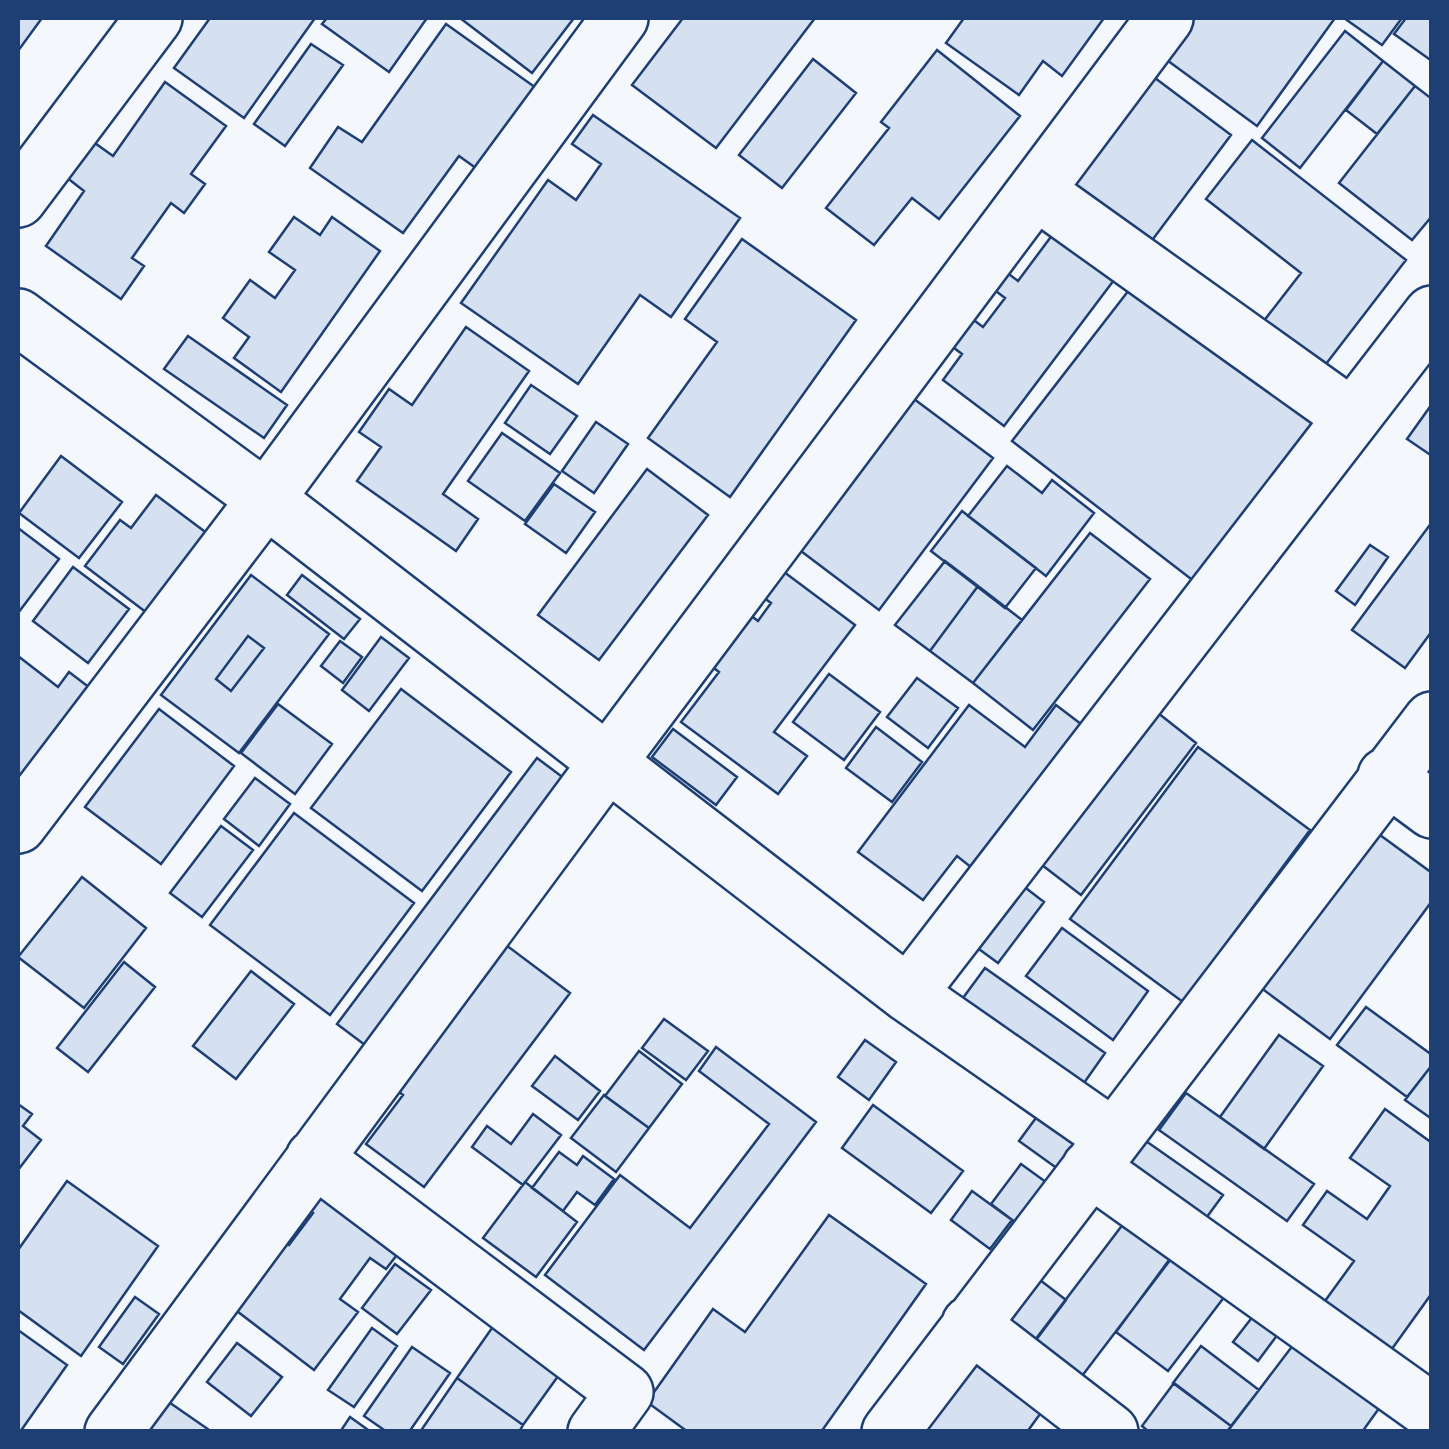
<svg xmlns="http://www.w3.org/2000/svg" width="1449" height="1449" viewBox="0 0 1449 1449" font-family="'Source Sans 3',sans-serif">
  <rect width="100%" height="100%" fill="#f4f7fb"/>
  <path fill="#d5e0f0" stroke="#1d3f73" stroke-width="2.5" fill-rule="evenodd" d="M18,18H42L18,51Z
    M210,18H315L244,118L174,68Z
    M327,18H427L389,72L322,24Z
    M460,18H574L532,73Z
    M683,18H815L716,148L632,85Z
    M964,18H1104L1062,76L1043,61L1019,95L946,43Z
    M1187,18H1335L1257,126L1160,55Z
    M1344,18H1402L1382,45Z
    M1406,18H1432V61L1394,34Z
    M446,24L546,95L487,176L459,156L403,233L310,168L338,127L362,142Z
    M1345,31L1383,61L1300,168L1262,138Z
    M311,44L343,65L285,146L254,124Z
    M937,50L1020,116L939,219L912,198L874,245L826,208L889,128L881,122Z
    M813,59L856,93L782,188L739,155Z
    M1383,61L1415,86L1377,134L1346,110Z
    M1151,75L1231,135L1144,251L1064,190Z
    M165,82L226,126L191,174L205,184L184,213L171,203L132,258L144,266L121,299L46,246L84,191L66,177L92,141L113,156Z
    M1415,86L1432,99V216L1412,240L1339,183Z
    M593,115L740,218L671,317L640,295L578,384L461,303L548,180L576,200L601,164L572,144Z
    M1252,140L1406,260L1316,377L1256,331L1301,273L1206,199Z
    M294,217L320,235L332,217L380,251L281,392L234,358L249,337L223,318L250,280L275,298L295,270L269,252Z
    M1053,234L1114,280L1004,426L943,380L962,354L937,335L958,308L983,327L1005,298L980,279L993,262L1018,281Z
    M742,239L856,320L730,497L648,438L717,342L685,319Z
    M1136,281L1318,422L1195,582L1012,441Z
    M466,327L529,371L443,494L478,519L456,551L357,481L381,447L359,432L389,389L412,405Z
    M188,336L287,405L264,438L164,369Z
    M531,385L577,416L550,454L505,423Z
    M902,390L993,458L879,610L789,542Z
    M1432,404V456L1407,439Z
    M596,422L628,444L594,493L562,471Z
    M502,433L560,473L525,521L468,481Z
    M61,456L122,502L79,558L19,513Z
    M1007,466L1042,493L1052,480L1094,513L1046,576L968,516Z
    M647,469L708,515L599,660L538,615Z
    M554,484L595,512L566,553L525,524Z
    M156,495L216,540L155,619L85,566L120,520L131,528Z
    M962,511L1036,568L1005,608L931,551Z
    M1432,522V631L1405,668L1352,630Z
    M18,528L59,559L18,613Z
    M1090,533L1150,579L1033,730L973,683Z
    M1370,545L1388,557L1355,605L1336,591Z
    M768,560L855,625L774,732L807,756L778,794L681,722L719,672L702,659L741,608L758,621L771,603L748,586Z
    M945,561L978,586L930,651L895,625Z
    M73,567L129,609L88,663L33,621Z
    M251,575L329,634L239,753L161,695ZM248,636L264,648L231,691L216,679Z
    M302,575L360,619L344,639L287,595Z
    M978,586L1022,620L973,683L930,651Z
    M248,636L264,648L231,691L216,679Z
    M381,637L409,658L369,711L342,690Z
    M340,641L362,657L343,683L321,666Z
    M18,656L58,687L69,672L94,691L18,793Z
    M829,674L880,712L844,760L793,722Z
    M917,678L958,708L928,748L887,717Z
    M401,689L511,772L422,891L311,808Z
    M278,704L332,744L295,794L241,753Z
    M969,705L1025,747L1056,705L1081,724L972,868L957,856L923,900L858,852Z
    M159,709L234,766L161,864L85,807Z
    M1158,713L1196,743L1081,895L1042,865Z
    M876,727L922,762L892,802L846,768Z
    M673,729L737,777L716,805L652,757Z
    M1198,747L1310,830L1183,1002L1070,919Z
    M537,758L577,788L377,1054L337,1024Z
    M255,778L290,804L259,846L224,819Z
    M294,813L414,903L330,1015L210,925Z
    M221,826L253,850L202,917L170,893Z
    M1369,827L1432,873V901L1330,1039L1253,982Z
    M82,877L146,928L84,1008L18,957Z
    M1018,882L1044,902L998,963L972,944Z
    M1062,928L1148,991L1113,1040L1026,976Z
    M494,936L570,993L424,1187L366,1144L403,1095L385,1081Z
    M124,962L155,987L88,1072L57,1048Z
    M985,968L1105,1053L1084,1083L963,998Z
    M251,971L294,1004L236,1079L193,1046Z
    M1366,1007L1432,1055V1065L1407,1097L1337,1045Z
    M664,1019L708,1051L686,1080L642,1048Z
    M1279,1035L1323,1066L1264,1149L1220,1117Z
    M865,1040L896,1062L869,1100L838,1077Z
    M716,1047L816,1122L644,1350L545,1275L620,1175L690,1228L769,1124L699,1071Z
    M639,1051L682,1084L649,1128L605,1096Z
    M555,1056L600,1091L578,1120L532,1086Z
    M1432,1065V1119L1405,1100Z
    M1186,1093L1314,1184L1287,1221L1159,1130Z
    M604,1095L649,1128L616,1172L571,1138Z
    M18,1104L32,1114L23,1126L41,1140L18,1170Z
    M873,1105L963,1171L931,1213L842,1148Z
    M1385,1109L1432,1143V1293L1384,1360L1317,1312L1354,1261L1303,1225L1327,1191L1367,1219L1390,1186L1350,1158Z
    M1041,1111L1080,1140L1058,1169L1019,1141Z
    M533,1114L561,1135L523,1185L472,1147L487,1126L511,1144Z
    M1143,1139L1223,1195L1201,1225L1122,1168Z
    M559,1152L577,1165L583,1156L614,1179L595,1205L577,1192L563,1211L532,1188Z
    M1021,1164L1061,1193L1031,1234L991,1204Z
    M323,1172L410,1238L386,1269L370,1258L340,1299L358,1312L314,1370L225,1302L276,1235L289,1245L313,1213L300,1204Z
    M67,1181L158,1246L81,1356L18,1310V1250Z
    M525,1182L577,1222L536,1277L483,1238Z
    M972,1191L1012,1220L990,1249L951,1220Z
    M829,1215L926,1284L821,1432H688L647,1402L713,1309L745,1332Z
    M1130,1215L1177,1251L1082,1376L1035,1340Z
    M1172,1256L1225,1296L1168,1371L1116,1332Z
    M395,1264L431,1290L397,1334L362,1308Z
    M1040,1280L1066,1300L1036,1340L1010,1320Z
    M135,1297L159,1314L123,1364L99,1347Z
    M1257,1311L1281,1330L1258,1361L1233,1342Z
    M499,1318L566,1365L523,1425L457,1378Z
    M372,1328L397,1346L354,1407L328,1390Z
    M18,1330L67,1365L20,1432H18Z
    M1300,1336L1385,1400L1362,1432H1227Z
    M237,1343L282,1377L251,1416L207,1382Z
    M1201,1346L1259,1390L1231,1426L1173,1383Z
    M412,1347L450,1373L409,1432H387L364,1416Z
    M981,1351L1048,1403L1027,1432H919Z
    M457,1378L523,1425L519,1432H420Z
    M1174,1383L1231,1426L1227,1432H1149L1142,1426Z
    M163,1398L212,1432H140Z
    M350,1417L371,1432H340Z"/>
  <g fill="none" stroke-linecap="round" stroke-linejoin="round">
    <defs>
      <path id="minor" d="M1036,191L1352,417
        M18,199L154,18
        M18,317L266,499L908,994L1113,1137
        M1386,776L1432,810
        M18,825L266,499L620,18
        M908,994L1432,314
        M314,1158L625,1392L596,1432
        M1090,1168L1432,1412
        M970,1324L1110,1432
        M113,1432L608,762L1165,18
        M890,1432L1432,720"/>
    </defs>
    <use href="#minor" stroke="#1d3f73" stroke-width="60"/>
    <use href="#minor" stroke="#f4f7fb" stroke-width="55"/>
  </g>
  <rect width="1449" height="1449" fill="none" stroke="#1d3f73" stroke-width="40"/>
</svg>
